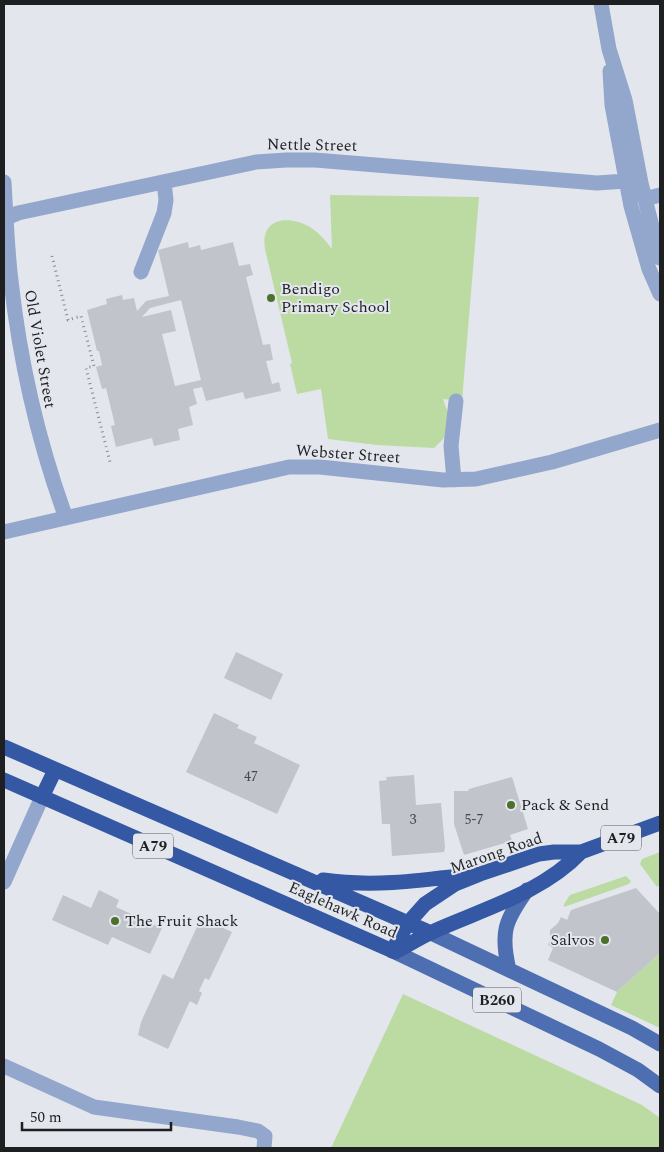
<svg xmlns="http://www.w3.org/2000/svg" width="664" height="1152" viewBox="0 0 664 1152" font-family="Spectral,serif">
  <rect width="100%" height="100%" fill="#e3e6ed"/>
  <path fill="#bbdba3" d="M330,195L479,197L462,401L443,399L449,416V433L434,448L377,445L328,439L321,389L297,394L290,364L292,363L265,249C260,217 289,215 310,227C319,233 326,241 332,249Z
    M660,852V885L657,887L640,864L642,859Z
    M626,876L631,881L629,884L564,907V904L570,895Z
    M660,953V1028L611,1005L617,992Z
    M403,994L642,1105L660,1118V1148H331Z"/>
  <path fill="#c1c4cb" fill-rule="evenodd" d="M188,242L189,248L200,245L201,250L233,242L239,266L250,264L253,275L246,277L263,345L270,344L273,360L266,361L272,384L279,382L281,391L245,399L243,392L206,401L202,387L193,389L197,404L189,407L193,425L178,429L180,440L154,446L152,438L116,447L111,426L115,425L106,388L102,389L96,367L102,365L99,351H97L87,310L107,304L106,299L122,295L123,300L134,298L137,311L146,301L169,296L158,250ZM181,300L201,380L175,386L162,334L176,331L171,310L142,317L150,308Z
    M236,652L283,674L271,700L224,678Z
    M214,713L239,725L237,728L257,737L254,743L300,765L277,814L186,772Z
    M414,775L416,805L441,803L445,847L444,852L392,856L390,824H382L379,781L387,780L386,777Z
    M512,777L528,829L510,835L512,841L464,855L454,824V791H468L469,789Z
    M636,888L660,914V953L617,992L548,960L553,948L548,945L550,941V930L558,923L561,917L567,920L571,910Z
    M99,890L119,900L116,907L162,928L150,954L112,937L108,945L52,920L63,895L91,908Z
    M201,918L232,932L209,980L205,978L199,991L202,993L197,1005L190,1001L168,1049L138,1035L141,1022L163,974L173,979Z"/>
  <g fill="none" stroke-linecap="round" stroke-linejoin="round">
    <path stroke="#888a8e" stroke-width="3" stroke-dasharray="1 4" stroke-linecap="butt" d="M52,256L68,320L81,316L94,366L86,368L110,462"/>
    <path stroke="#93a6cb" stroke-width="15" d="M601,4L609,49L625,100L641,183L660,258
      M610,71L612,105L631,206L649,269L660,294
      M4,182C6,215 7,248 11,281C20,362 38,441 66,518
      M645,199L660,195
      M4,219L18,213L256,162L286,160H315L597,183L626,181
      M141,272L164,213L166,200L164,182
      M454,480L451,446L456,401
      M4,532L289,467H320L443,480L476,479L552,462L660,430
      M4,882L42,797
      M4,1066L94,1107L238,1127L258,1131L265,1136L264,1148"/>
    <path stroke="#4d6eb0" stroke-width="15" d="M431,933L632,1028L660,1044
      M395,952L599,1049L638,1070L660,1086
      M509,970C500,932 505,921 527,890"/>
    <path stroke="#3558a5" stroke-width="15" d="M4,747L431,933
      M4,780L395,952C407,946 419,938 432,932C483,909 542,893 581,852
      M42,797L55,770
      M323,880C371,887 417,881 465,875
      M392,951L408,923L425,904L455,884L480,874L539,854L554,852H581L660,823"/>
  </g>
  <g fill="#4c712b" stroke="#e3e6ed" stroke-width="2">
    <circle cx="271" cy="298" r="5"/>
    <circle cx="511" cy="805" r="5"/>
    <circle cx="115" cy="921" r="5"/>
    <circle cx="605" cy="940" r="5"/>
  </g>
  <g text-anchor="middle" dominant-baseline="central" stroke-width="4" stroke-linejoin="round" paint-order="stroke">
    <g font-size="14" fill="#47484c">
      <text x="251" y="776">47</text>
      <text x="413" y="819">3</text>
      <text x="474" y="819">5-7</text>
    </g>
    <g fill="#e3e6ed" stroke="#595b5e" stroke-width="1">
      <rect x="601" y="825.5" width="40" height="25" rx="4"/>
      <rect x="133" y="833.5" width="40" height="25" rx="4"/>
      <rect x="473" y="987.5" width="48" height="25" rx="4"/>
    </g>
    <g font-size="15" font-weight="bold" fill="#1e1f21">
      <text x="621" y="838">A79</text>
      <text x="153" y="846">A79</text>
      <text x="497" y="1000">B260</text>
    </g>
    <g font-size="16" fill="#1e1f21" stroke="#e3e6ed">
      <text transform="translate(312 145) rotate(1)">Nettle Street</text>
      <text transform="translate(40 349) rotate(80)">Old Violet Street</text>
      <text transform="translate(348 454) rotate(4)">Webster Street</text>
      <text transform="translate(496 853) rotate(-19)">Marong Road</text>
      <text transform="translate(343 910) rotate(24)">Eaglehawk Road</text>
    </g>
    <g font-size="16" fill="#1e1f21" stroke="#e3e6ed" text-anchor="start">
      <text x="281" y="289">Bendigo<tspan x="281" dy="18">Primary School</tspan></text>
      <text x="521" y="805">Pack &amp; Send</text>
      <text x="125" y="921">The Fruit Shack</text>
      <text x="595" y="940" text-anchor="end">Salvos</text>
    </g>
  </g>
  <rect width="664" height="1152" fill="none" stroke="#1e1f21" stroke-width="10"/>
  <path d="M22 1122v8h149v-8" fill="none" stroke="#1e1f21" stroke-width="2.5"/>
  <text x="30" y="1122" font-size="15" fill="#1e1f21" stroke="#e3e6ed" stroke-width="4" paint-order="stroke">50 m</text>
</svg>
